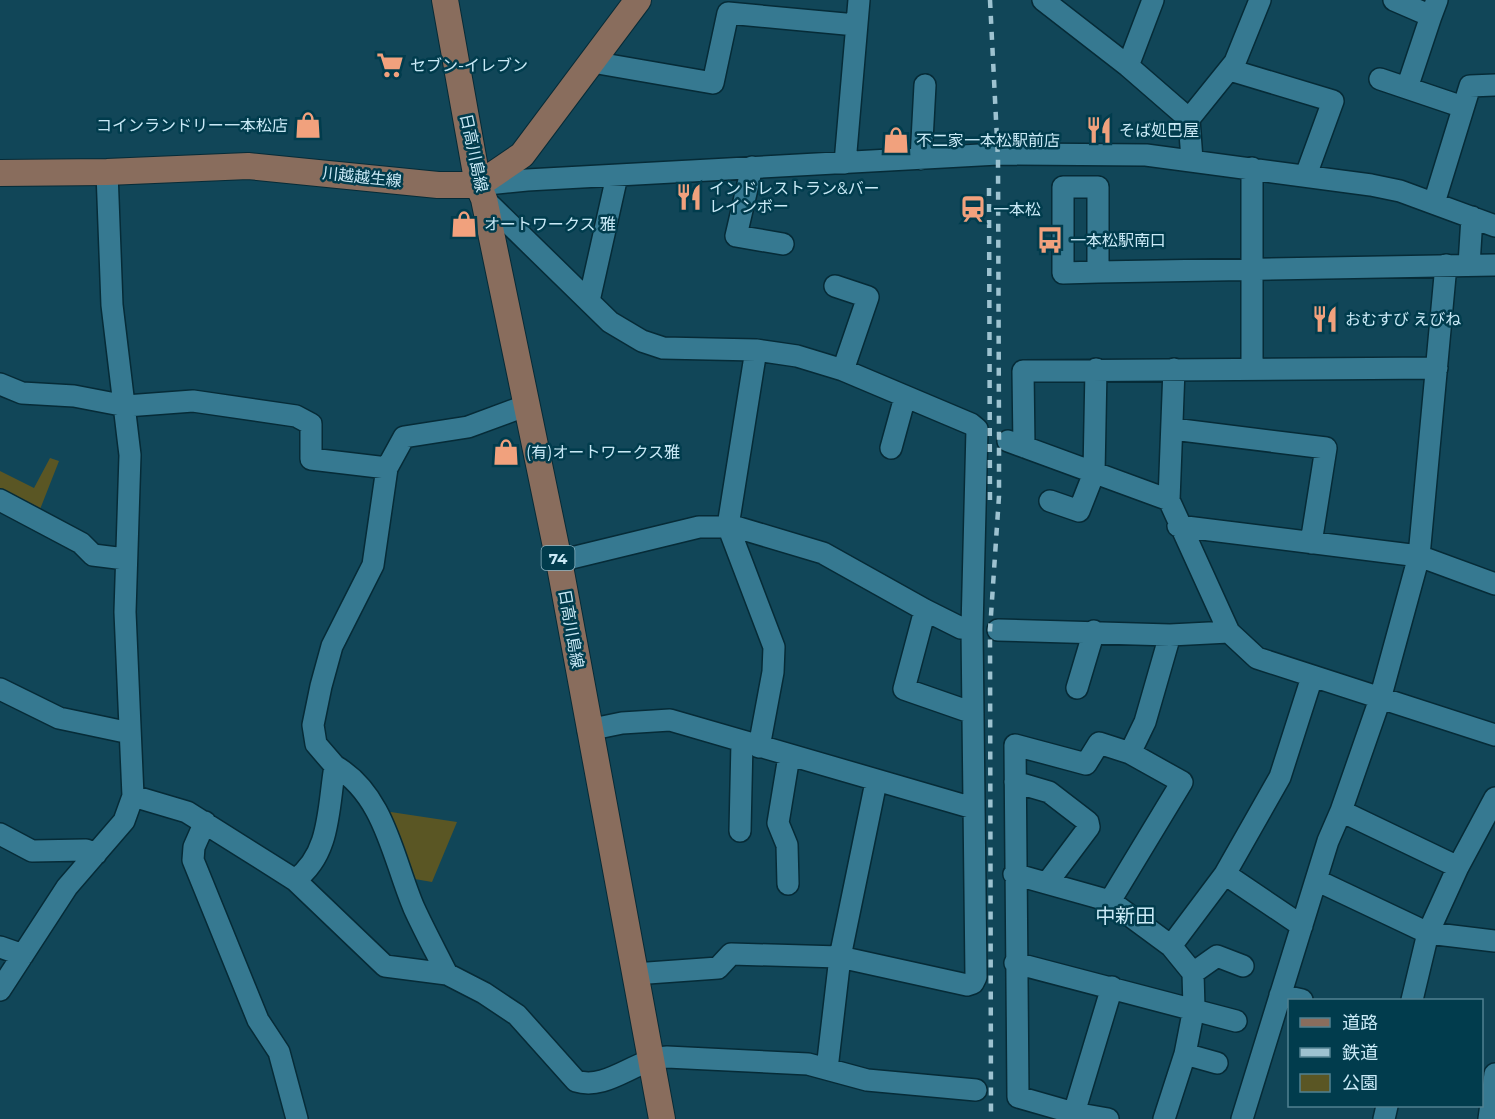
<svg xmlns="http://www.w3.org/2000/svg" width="1495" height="1119" viewBox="0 0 1495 1119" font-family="Montserrat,'Noto Sans JP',sans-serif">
  <rect width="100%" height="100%" fill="#114658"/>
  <path fill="#5a5624" d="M50,458L59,461L37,517L0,498V471L34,488Z
    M384,811L457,822L432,882L409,878Z"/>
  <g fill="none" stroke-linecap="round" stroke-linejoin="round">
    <defs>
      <path id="minor" d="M1043,0L1128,66L1189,119L1192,160
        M1394,0L1431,16L1437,0
        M592,62L713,83L728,13L856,25
        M1128,66L1153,0
        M1230,70L1333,101L1306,175
        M1380,79L1463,107
        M1407,88L1431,16
        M1189,119L1235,62L1260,0
        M921,159L925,85
        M845,163L859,0
        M752,167L736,236L783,244
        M1252,168V369
        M478,185L527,180L998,154L1146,155L1371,185L1400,191L1495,226
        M1063,187H1098V272L1063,273Z
        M484,199L610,322L642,341L663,348L756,350L797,356L843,370L971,424L977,429L972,629L976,977L973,983L967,985L840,957L731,954L718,968L634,974
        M1434,203L1470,86L1495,85
        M1469,265L1472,217
        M1098,272L1495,265
        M835,286L868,297L843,370
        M589,301L617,176
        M756,350L728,526L774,647L773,672L759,747
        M1174,369L1169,500L1229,632L1257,658L1495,735
        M0,384L22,393L74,396L126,406L193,401L296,416L311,424V459L387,468
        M1173,429L1326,448L1311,543
        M1008,441L1169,500
        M1024,447L1023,371L1437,368
        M891,448L905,397
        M0,500L81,543L93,555L125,559
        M1050,501L1079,511L1094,473L1096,369
        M1178,526L1419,556L1495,584
        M559,561L699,527H736L823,553L925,610L961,628L972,629
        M925,610L904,689L973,713
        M998,630L1170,635L1229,632
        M1077,688L1094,631
        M0,689L59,718L130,733
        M588,730L622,723L670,720L973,808
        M1130,753L1145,722L1170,635
        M335,766C385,795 393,859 414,908C424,930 436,952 447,974
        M1015,782L1049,792L1088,822L1089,827L1047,883
        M133,796L187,812L295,880L385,966L447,974L484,993L517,1015L576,1081C607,1091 635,1059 667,1057L808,1064L867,1080L976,1090
        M1341,811L1458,867
        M205,822L194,847L193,860L258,1020L279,1052L297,1119
        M740,831L742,742
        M0,834L32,851L86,850L96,854
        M1014,874L1110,901L1171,946L1193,973L1194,1008L1185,1054L1164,1119
        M1225,874L1302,926
        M295,880C331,854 328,807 335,766L316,744L313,725L321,686L332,646L373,565L387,468L404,437L468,427L525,406
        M1316,880L1428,933L1495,941
        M788,884L787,845L778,823L789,756
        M1171,946L1225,874L1280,777L1312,677
        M0,947L23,955
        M1015,963L1236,1021
        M1193,973L1217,956L1243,966
        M0,990L67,887L124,821L133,796L125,612L130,455L112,305L107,172
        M1280,995L1302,1000
        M1412,1000L1428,933L1458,867L1495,798
        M1185,1054L1217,1063
        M827,1069L840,957L876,782
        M1074,1113L1112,987
        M1108,1119L1074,1113L1018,1097L1015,745L1086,764L1099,743L1130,753L1182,782L1110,901
        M1242,1119L1328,841L1341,811L1380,699L1419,556L1446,265
        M1384,1119L1387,1106
        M1489,1119L1495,1074"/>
      <path id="major" d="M445,0L478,185L484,199L559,561L662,1119
        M0,173L107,172L248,166L438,185H478L522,155L638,0"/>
    </defs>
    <use href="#minor" stroke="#062b37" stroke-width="24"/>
    <use href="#major" stroke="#062b37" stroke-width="28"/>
    <use href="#minor" stroke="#367991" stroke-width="21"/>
    <use href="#major" stroke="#896d5d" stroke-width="26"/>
    <path stroke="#9dc2d0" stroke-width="4.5" stroke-dasharray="8 8" stroke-linecap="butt" d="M990,0L998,159L999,437V496L990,630L991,1119
      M989,188L990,506"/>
  </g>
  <defs>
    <symbol id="supermarket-bare" viewBox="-9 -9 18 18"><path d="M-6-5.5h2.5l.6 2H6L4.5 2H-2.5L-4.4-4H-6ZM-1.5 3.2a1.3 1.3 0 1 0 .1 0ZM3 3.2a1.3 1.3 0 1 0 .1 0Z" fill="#f1a17d" stroke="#013c4d" stroke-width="2.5" paint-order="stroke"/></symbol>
    <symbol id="shop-bare" viewBox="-9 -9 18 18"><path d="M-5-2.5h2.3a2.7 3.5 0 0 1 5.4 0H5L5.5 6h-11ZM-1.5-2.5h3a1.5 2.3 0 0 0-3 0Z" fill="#f1a17d" stroke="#013c4d" stroke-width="2.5" paint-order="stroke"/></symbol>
    <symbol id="restaurant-bare" viewBox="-9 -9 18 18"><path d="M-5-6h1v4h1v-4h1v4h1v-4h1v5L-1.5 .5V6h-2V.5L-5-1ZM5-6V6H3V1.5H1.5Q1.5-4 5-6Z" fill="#f1a17d" stroke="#013c4d" stroke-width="2.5" paint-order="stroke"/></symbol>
    <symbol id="station-bare" viewBox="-9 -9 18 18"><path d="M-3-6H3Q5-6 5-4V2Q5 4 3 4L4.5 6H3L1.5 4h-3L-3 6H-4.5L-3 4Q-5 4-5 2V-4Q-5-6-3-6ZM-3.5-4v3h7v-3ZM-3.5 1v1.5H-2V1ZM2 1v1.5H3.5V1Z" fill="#f1a17d" stroke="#013c4d" stroke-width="2.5" paint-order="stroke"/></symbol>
    <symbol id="bus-bare" viewBox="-9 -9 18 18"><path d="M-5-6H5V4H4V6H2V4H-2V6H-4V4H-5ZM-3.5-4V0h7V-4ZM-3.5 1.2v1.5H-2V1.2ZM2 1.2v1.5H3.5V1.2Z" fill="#f1a17d" stroke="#013c4d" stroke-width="2.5" paint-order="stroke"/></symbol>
  </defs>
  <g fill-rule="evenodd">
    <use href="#supermarket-bare" x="371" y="46" width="38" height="38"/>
    <use href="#shop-bare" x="289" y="106" width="38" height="38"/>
    <use href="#restaurant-bare" x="1080" y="111" width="38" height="38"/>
    <use href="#shop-bare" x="877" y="121" width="38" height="38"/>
    <use href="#restaurant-bare" x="670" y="178" width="38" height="38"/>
    <use href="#station-bare" x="954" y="190" width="38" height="38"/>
    <use href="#shop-bare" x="445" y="205" width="38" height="38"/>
    <use href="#bus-bare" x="1031" y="221" width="38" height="38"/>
    <use href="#restaurant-bare" x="1306" y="300" width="38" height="38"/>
    <use href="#shop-bare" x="487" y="433" width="38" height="38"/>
  </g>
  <g text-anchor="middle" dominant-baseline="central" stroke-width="5" stroke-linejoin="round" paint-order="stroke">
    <rect fill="#013c4d" stroke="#8db5c3" stroke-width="1.5" x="541.5" y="546" width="33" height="24" rx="4.5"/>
    <g font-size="15" font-weight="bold" fill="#c9e9f6">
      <text x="558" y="558">74</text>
    </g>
    <g font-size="16" fill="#c9e9f6" stroke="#013c4d" text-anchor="start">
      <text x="410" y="65">セブン-イレブン</text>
      <text x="288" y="125" text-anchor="end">コインランドリー一本松店</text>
      <text x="1119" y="130">そば処巴屋</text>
      <text x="916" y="140">不二家一本松駅前店</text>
      <text x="709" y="188">インドレストラン&amp;バー<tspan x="709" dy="18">レインボー</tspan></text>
      <text x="993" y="209">一本松</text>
      <text x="484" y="224">オートワークス 雅</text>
      <text x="1070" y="240">一本松駅南口</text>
      <text x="1345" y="319">おむすび えびね</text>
      <text x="526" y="452">(有)オートワークス雅</text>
    </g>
    <g font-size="16" fill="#c9e9f6" stroke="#013c4d">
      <text transform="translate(474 153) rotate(78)">日高川島線</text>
      <text transform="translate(362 177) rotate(6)">川越越生線</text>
      <text transform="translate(571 629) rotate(80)">日高川島線</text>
    </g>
    <g font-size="20" fill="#c9e9f6" stroke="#013c4d">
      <text x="1125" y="916">中新田</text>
    </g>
  </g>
  <rect x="1288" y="999" width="195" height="108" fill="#013c4d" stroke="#518191" stroke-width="1.5"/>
  <rect x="1300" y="1018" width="30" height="9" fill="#896d5d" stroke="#518191" stroke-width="1.5"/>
  <text x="1342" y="1029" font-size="18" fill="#c9e9f6">道路</text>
  <rect x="1300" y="1048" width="30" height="9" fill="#9dc2d0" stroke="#518191" stroke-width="1.5"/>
  <text x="1342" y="1059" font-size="18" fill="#c9e9f6">鉄道</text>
  <rect x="1300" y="1074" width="30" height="18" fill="#5a5624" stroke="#518191" stroke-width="1.5"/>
  <text x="1342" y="1089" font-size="18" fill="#c9e9f6">公園</text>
</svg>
